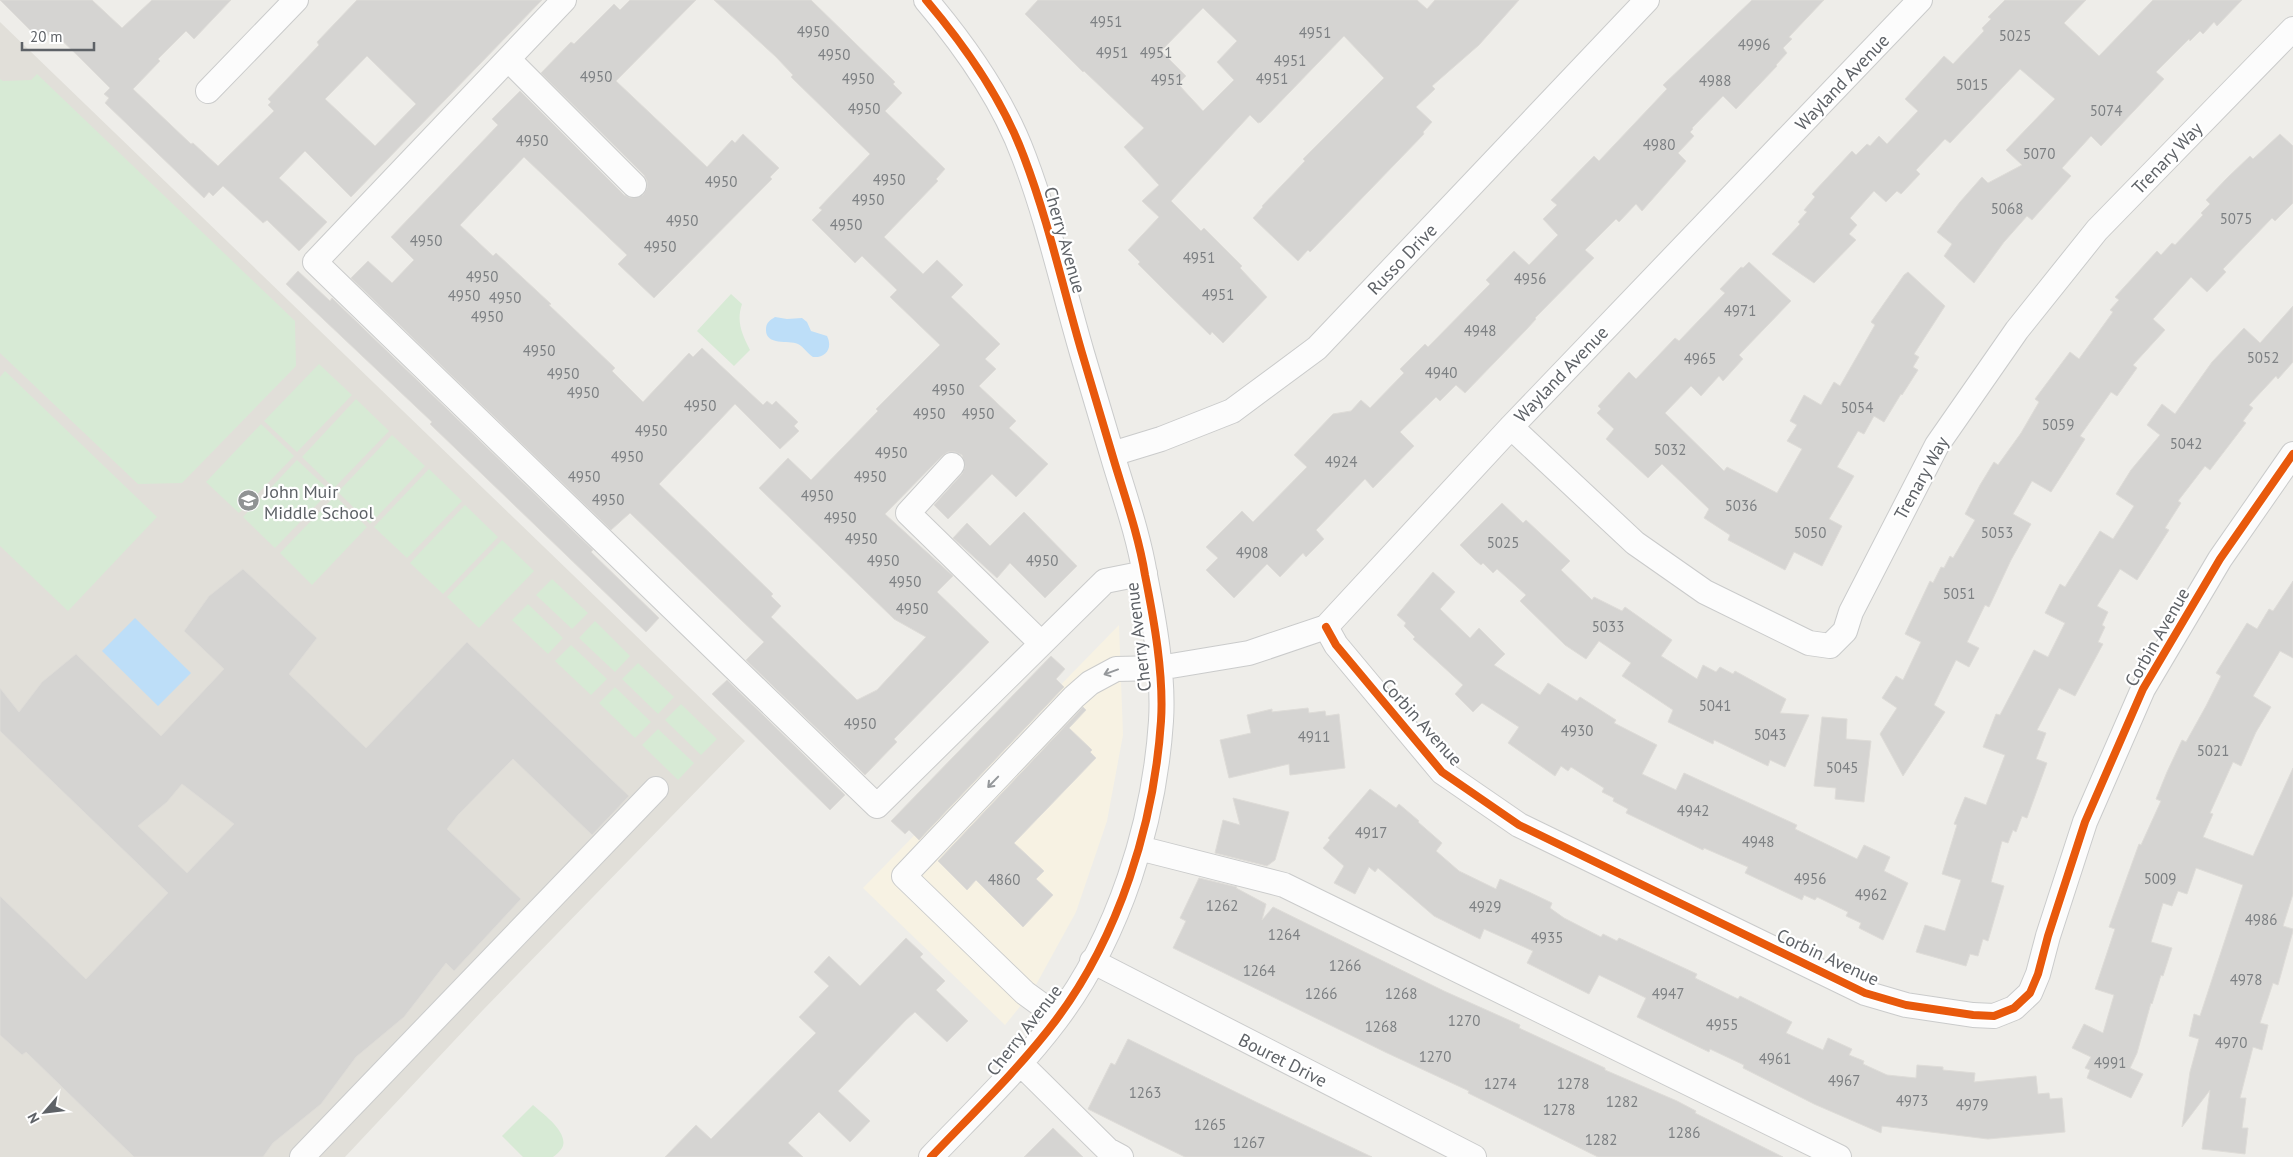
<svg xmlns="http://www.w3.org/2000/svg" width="2293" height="1157" viewBox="0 0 2293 1157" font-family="'PT Sans',sans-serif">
  <rect width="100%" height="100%" fill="#eeede9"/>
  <path fill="#f7f2e3" d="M1119,625L1123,735L1107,821L1076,912L1032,992L1005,1025L863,888Z"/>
  <path fill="#e1dfd9" d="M0,22L745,741L483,1010L345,1157H0Z"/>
  <path fill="#d7ead5" d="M37,74L295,321L296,366L182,483L138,484L0,353V79L3,81L31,80Z
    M731,294L742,304C736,322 742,334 750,350L734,366L697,331Z
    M319,364L352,395L297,452L264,421Z
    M5,371L157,517L68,611L0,546V377Z
    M356,399L389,431L334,488L302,457Z
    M261,424L294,456L239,513L206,482Z
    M392,435L425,466L370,524L338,492Z
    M297,460L330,491L275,548L243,517Z
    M429,469L462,501L407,558L374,527Z
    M335,496L367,527L312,585L280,553Z
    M465,505L498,537L443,594L410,563Z
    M502,540L534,571L479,628L447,597Z
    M552,579L588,613L572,629L536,595Z
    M528,604L563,638L548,654L512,620Z
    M595,621L630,656L615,672L579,638Z
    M571,645L607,679L591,695L555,661Z
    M638,663L674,697L658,714L622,679Z
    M615,687L651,722L635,738L599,703Z
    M681,704L717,739L701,755L665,720Z
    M658,729L694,763L678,780L642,745Z
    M533,1105C543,1114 570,1133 562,1148C560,1151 556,1155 553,1157H523L502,1136Z"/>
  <path fill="#bddef8" d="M775,317L787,319L802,318L807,322L811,331L827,336C833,348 826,358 813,357C807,353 804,347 798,344C788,340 765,346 766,329C766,323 770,320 775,317Z
    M135,618L191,673L158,706L102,651Z"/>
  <path fill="#d5d4d2" stroke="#dedcd8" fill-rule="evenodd" d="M0,0H92L122,28L152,0H231L194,39L186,31L158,59L160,61L133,89L191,144L193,143L218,166L274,111L268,105L271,102L268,99L319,45L317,42L357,0H542L351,197L305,151L279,178L327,222L299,251L267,220L263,223L223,186L213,196L209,192L204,198L105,103L109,98L104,94L110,88L78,56L52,31L42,42ZM367,56L416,104L375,146L325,99Z
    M630,0H696L616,81L707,167L732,140L735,143L743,134L779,168L770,177L772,179L654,298L618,264L627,255L524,157L460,225L493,256L496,253L551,304L549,305L615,368L612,371L643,402L689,353L693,357L702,348L763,405L767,401L772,405L776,401L798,422L794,426L799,431L780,449L735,404L659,484L773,594L771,596L781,606L771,617L857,700L877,690L926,637L894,619L759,488L788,458L811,480L878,411L876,409L940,345L890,297L897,290L862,256L855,263L812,220L822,210L819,208L870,154L791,77L793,75L776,57L714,0H811L895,82L893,84L902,93L885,111L945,169L936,179L938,181L884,237L923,274L937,260L963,285L951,297L1000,344L985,359L996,369L979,386L1016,421L1009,428L1048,464L1016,497L992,474L948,519L934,505L962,474L965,467L962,455L955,452H948L942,456L885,514L953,576L937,592L989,642L894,739L897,742L865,775L746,660L764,642L630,513L611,530L351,278L368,261L392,283L414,260L391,237L498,125L492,119L520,91L624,195L631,198L643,195L647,188V181L644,175L541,73L571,42L574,44L614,4L620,10Z
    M1038,0H1417L1427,9L1435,0H1519L1479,45L1432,86L1435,89L1416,107L1432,122L1423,132L1424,134L1310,252L1308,250L1298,261L1253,218L1263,207L1262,206L1305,161L1303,159L1384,78L1344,36L1261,122L1258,123L1250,115L1171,201L1201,231L1204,228L1242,266L1240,268L1267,297L1223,343L1212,332L1210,335L1165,291L1138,264L1140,262L1128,250L1159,217L1142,201L1159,185L1124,147L1144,128L1084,71L1083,72L1025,14ZM1203,8L1237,41L1217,62L1234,80L1203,111L1178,84L1186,76L1161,51Z
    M1752,0H1824L1789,37L1792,39L1783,48L1787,53L1776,65L1777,66L1736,109L1723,96L1692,128L1693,129L1690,132L1694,136L1678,153L1686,161L1642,211L1636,204L1619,222L1616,219L1585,250L1594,258L1535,318L1536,319L1526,330L1465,393L1456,385L1440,401L1436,397L1400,432L1414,446L1373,488L1365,479L1316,530L1324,539L1306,557L1303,553L1280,577L1267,564L1234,598L1206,570L1218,558L1206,547L1242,511L1253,522L1307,467L1294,455L1333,414L1351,411L1361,400L1370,408L1404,373L1400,369L1425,344L1428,347L1490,284L1486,280L1514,251L1529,265L1558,235L1543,219L1557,205L1551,200L1594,156L1599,161L1667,89L1663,85Z
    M2005,0H2086L2064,23L2099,56L2153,0H2242L2217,26L2214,22L2203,34L2200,31L2190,41L2189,39L2156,72L2164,79L2101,146L2091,136L2062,168L2071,176L2032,220L2027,216L2004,242L1974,283L1944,256L1952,244L1937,232L1960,202L1982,177L1988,183L2022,165L2006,150L2055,99L2020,69L1950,143L1945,139L1916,170L1920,174L1901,194L1897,191L1886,202L1874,191L1850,218L1857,225L1849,234L1856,240L1814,283L1772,254L1800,224L1798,222L1807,212L1804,210L1815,197L1812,194L1852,151L1856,155L1867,144L1870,146L1879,136L1887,144L1918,111L1905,99L1944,56L1953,64L1984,31L1982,28L1991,19L1988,17Z
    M2280,134L2293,146V203L2275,221L2272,218L2223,269L2226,272L2207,292L2191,277L2153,319L2165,330L2133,365L2137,368L2117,396L2111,392L2080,436L2085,439L2051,492L2032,481L2013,514L2031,524L2011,560L1989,607L1985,605L1967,642L1979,648L1969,667L1956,660L1934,705L1945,712L1903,776L1880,734L1897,708L1882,698L1896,676L1903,680L1921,642L1905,634L1930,581L1933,583L1941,567L1944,568L1950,556L1953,558L1975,520L1965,514L1980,485L1994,462L1998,465L2021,433L2039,402L2035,399L2070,352L2079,359L2113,312L2110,310L2119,300L2115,297L2157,251L2161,255L2172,243L2175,245L2203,215L2201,213L2210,204L2206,200L2227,178L2250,156L2253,159Z
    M1749,262L1791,301L1739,355L1743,359L1723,381L1719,376L1701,396L1691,386L1665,413L1724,471L1727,467L1777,493L1802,449L1787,441L1797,425L1790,421L1804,395L1821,405L1834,382L1840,386L1875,325L1871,322L1904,275L1908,272L1945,306L1914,354L1919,357L1913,367L1918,370L1902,395L1901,394L1884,422L1874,416L1864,434L1858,431L1837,467L1854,476L1829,519L1842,526L1822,566L1794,552L1785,570L1728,540L1730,535L1704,518L1709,509L1662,464L1648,478L1606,439L1614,429L1597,413L1601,409L1598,406L1629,372L1636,379L1675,338L1679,341L1725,293L1720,289L1741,267L1743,268Z
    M298,271L330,301L332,298L593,550L591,552L659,618L646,632L430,424L432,422L286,284Z
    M2293,306V362L2278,379L2276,376L2249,405L2253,408L2243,421L2246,423L2210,470L2205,466L2178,501L2181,503L2165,528L2169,530L2137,580L2120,569L2097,606L2108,612L2102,625L2105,627L2098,642L2103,644L2075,696L2059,688L2037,730L2046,733L2036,759L2047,763L2027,818L2022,816L2016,832L2013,830L2008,843L2002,841L1991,882L2004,886L1988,941L1983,939L1978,956L1970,954L1966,966L1916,952L1925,925L1945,931L1961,880L1942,874L1957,825L1954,824L1965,797L1986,805L2005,755L1983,747L1996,714L2000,715L2034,650L2048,657L2065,623L2045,613L2060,584L2065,587L2100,531L2113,539L2134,506L2116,494L2131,470L2160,435L2147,425L2162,404L2175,414L2212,362L2244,328L2260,343Z
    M1502,503L1523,523L1526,520L1570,561L1561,570L1592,600L1594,597L1622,611L1625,607L1672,640L1661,656L1697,679L1703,665L1716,672L1720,667L1733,674L1735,671L1786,699L1780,713L1809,715L1785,767L1770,760L1768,766L1714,740L1713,744L1668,722L1673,710L1622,676L1631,663L1599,641L1586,659L1565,645L1520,601L1526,595L1497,569L1493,573L1483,563L1481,565L1475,560L1460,545Z
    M1024,512L1077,566L1045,598L1010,563L997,578L953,538L967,523L990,546Z
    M243,569L317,638L289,674L366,748L467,642L629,796L592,835L513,759L458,815L447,829L521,899L496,926L454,971L446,963L404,1017L356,1057L321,1104L273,1143L263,1157H134L26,1052L22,1055L0,1035V896L86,979L168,893L0,731V688L19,712L42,682L76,654L161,736L224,669L184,631L209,596ZM182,784L234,824L187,873L138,826L167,802Z
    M1433,572L1455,592L1440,609L1470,638L1479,628L1505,654L1494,665L1540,695L1548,683L1577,701L1580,697L1616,720L1614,723L1657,745L1642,774L1676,790L1684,773L1797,825L1795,829L1857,859L1864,845L1890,857L1884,871L1908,883L1883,940L1859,928L1861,923L1846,916L1848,912L1817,897L1815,900L1804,895L1802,900L1745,873L1748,867L1704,848L1703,850L1626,813L1628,809L1613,801L1614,798L1602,792L1604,788L1571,767L1568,771L1561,766L1555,776L1508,743L1519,727L1482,703L1473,712L1455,694L1463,685L1413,639L1415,637L1404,626L1406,623L1397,615Z
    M2293,581V658L2280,651L2253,696L2271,707L2256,732L2241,766L2233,762L2210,813L2213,814L2203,837L2253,856L2293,768V894L2283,926L2293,929V931L2278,985L2273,983L2260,1023L2268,1025L2262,1050L2253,1047L2240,1098H2246L2242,1128H2248L2245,1154L2202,1149L2210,1090L2182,1127L2190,1072L2199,1039L2189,1036L2194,1014L2200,1016L2243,885L2196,868L2187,894L2178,891L2172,906L2163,903L2151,942L2172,948L2163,976L2161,975L2152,1004L2151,1003L2137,1053L2130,1068L2143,1074L2131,1098L2087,1078L2090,1070L2085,1068L2091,1057L2072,1048L2084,1024L2103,1033L2114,995L2095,989L2115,929L2109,927L2139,844L2141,845L2161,801L2156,799L2167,772L2182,740L2186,742L2206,706L2221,676L2216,673L2247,623L2257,629L2269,609L2273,611Z
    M1051,656L1065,669L1056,679L1064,687L919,840L909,830L905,834L891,821Z
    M727,680L845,795L830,810L712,694Z
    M1083,707L1086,710L1069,728L1092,750L1090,752L1096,758L1014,843L1044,871L1036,879L1053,895L1023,927L976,880L967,890L938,861Z
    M1308,708L1309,713L1325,711L1326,716L1339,714L1345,768L1290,775L1289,764L1229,778L1220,740L1251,733L1247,715L1272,709V712Z
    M1822,717L1847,719L1846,739L1871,741L1864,802L1835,799L1836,788L1814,786Z
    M1370,789L1396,808L1399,804L1419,821L1418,822L1442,843L1436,851L1459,871L1496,889L1500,879L1529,892L1552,903L1550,908L1564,918L1601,937L1603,934L1617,941L1619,938L1697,974L1695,978L1738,999L1740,996L1792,1022L1786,1033L1823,1050L1828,1038L1852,1049L1849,1055L1864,1061L1863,1064L1887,1075L1916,1078L1917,1065L1943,1067V1070L1975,1073L1974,1082L2036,1076L2038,1094L2049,1093L2050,1099L2062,1098L2065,1132L1988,1139L1882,1126L1881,1133L1814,1104L1743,1068L1744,1065L1710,1049L1709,1052L1637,1017L1646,998L1628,989L1599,975L1589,994L1527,963L1533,951L1484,929L1480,939L1434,916L1378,868L1375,872L1369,867L1355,894L1334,883L1344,866L1323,848L1330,840L1328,838Z
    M1233,798L1289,812L1275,860L1267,866L1215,853L1223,820L1240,825Z
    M1199,878L1237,887L1236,888L1266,904L1262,920L1273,907L1444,991L1520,1025L1519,1028L1605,1068V1070L1677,1101L1696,1111L1695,1113L1783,1157H1598L1468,1093L1469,1091L1385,1052L1173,948L1186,921L1180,918Z
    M906,938L923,954L920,957L945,981L936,990L968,1021L947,1042L915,1012L906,1020L838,1091L870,1121L850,1142L819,1112L788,1143L803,1157H665L696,1125L711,1139L816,1033L799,1017L829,986L814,972L829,956L860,986Z
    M1128,1039L1256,1102L1372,1157H1185L1150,1140L1088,1109L1111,1063L1115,1065Z
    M1053,1128L1083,1157H1024Z"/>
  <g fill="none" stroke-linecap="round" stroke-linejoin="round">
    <defs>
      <path id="minor" d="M564,0L315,262L877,806L1105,581L1145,573
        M926,0C965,46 1003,100 1024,157C1048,220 1063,288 1082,353C1093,390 1104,427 1115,464C1126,500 1139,538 1145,575C1154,620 1164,675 1161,721C1154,825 1119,936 1056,1020C1019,1069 974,1112 931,1157
        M508,59L634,185
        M208,91L296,0
        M1511,427L1635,543L1705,592L1809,643L1830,646L1845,631L1851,612L1937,445L2017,330L2097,230L2293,29
        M1112,454L1161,439L1232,411L1317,348L1647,0
        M952,465L908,513L1041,643
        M1326,627L1336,645L1442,772L1519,825L1865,993L1906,1005L1973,1015L1994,1016L2014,1008L2030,993L2038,974L2048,936L2085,822L2143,689L2220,559L2293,454
        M1139,848L1284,885L1839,1157
        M1092,961L1474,1157
        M1058,1017L1025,993L904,876L1074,697L1090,683L1116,669L1159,668L1249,653L1326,627L1511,427L1920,0
        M1021,1064L1108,1150L1121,1157
        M302,1157L656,789"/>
    </defs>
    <use href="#minor" stroke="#cacbcb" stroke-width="26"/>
    <use href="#minor" stroke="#fcfcfc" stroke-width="24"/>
    <defs>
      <path id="cycleway" d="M926,0C965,46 1003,100 1024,157C1048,220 1063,288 1082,353C1093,390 1104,427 1115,464C1126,500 1139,538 1145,575C1154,620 1164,675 1161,721C1154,825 1119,936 1056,1020C1019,1069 974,1112 931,1157
        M1326,627L1336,645L1442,772L1519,825L1865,993L1906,1005L1973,1015L1994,1016L2014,1008L2030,993L2038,974L2048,936L2085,822L2143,689L2220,559L2293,454"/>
    </defs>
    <use href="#cycleway" stroke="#fff" stroke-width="11"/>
    <use href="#cycleway" stroke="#e8590c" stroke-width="8"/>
  </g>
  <defs><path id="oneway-shaft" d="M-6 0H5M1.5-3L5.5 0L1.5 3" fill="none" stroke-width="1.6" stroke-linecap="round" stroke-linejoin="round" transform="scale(1.25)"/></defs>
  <g stroke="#95989b">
    <use href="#oneway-shaft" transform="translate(1111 672) rotate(160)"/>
    <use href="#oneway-shaft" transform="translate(993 782) rotate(134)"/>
  </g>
  <defs>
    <symbol id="school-disc" viewBox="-11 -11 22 22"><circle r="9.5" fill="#909394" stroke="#fff"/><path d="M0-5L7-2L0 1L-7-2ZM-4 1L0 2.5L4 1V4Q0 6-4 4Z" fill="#fff"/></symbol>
  </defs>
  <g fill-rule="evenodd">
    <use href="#school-disc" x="236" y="488" width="25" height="25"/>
  </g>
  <g text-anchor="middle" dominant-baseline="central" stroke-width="4.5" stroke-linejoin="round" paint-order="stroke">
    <g font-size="15" fill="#7d8083">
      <text x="1106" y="21">4951</text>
      <text x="813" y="31">4950</text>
      <text x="1315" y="32">4951</text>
      <text x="2015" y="35">5025</text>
      <text x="1754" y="44">4996</text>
      <text x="1112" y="52">4951</text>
      <text x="1156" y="52">4951</text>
      <text x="834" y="54">4950</text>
      <text x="1290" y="60">4951</text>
      <text x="596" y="76">4950</text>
      <text x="858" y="78">4950</text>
      <text x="1272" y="78">4951</text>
      <text x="1167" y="79">4951</text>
      <text x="1715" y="80">4988</text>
      <text x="1972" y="84">5015</text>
      <text x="864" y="108">4950</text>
      <text x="2106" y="110">5074</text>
      <text x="532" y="140">4950</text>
      <text x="1659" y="144">4980</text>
      <text x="2039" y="153">5070</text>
      <text x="889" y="179">4950</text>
      <text x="721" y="181">4950</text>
      <text x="868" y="199">4950</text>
      <text x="2007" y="208">5068</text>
      <text x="2236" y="218">5075</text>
      <text x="682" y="220">4950</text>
      <text x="846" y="224">4950</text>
      <text x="426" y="240">4950</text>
      <text x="660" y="246">4950</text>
      <text x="1199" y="257">4951</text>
      <text x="482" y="276">4950</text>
      <text x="1530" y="278">4956</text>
      <text x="1218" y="294">4951</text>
      <text x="464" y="295">4950</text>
      <text x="505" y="297">4950</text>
      <text x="1740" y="310">4971</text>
      <text x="487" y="316">4950</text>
      <text x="1480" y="330">4948</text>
      <text x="539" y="350">4950</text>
      <text x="2263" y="357">5052</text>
      <text x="1700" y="358">4965</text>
      <text x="1441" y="372">4940</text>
      <text x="563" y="373">4950</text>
      <text x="948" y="389">4950</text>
      <text x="583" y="392">4950</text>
      <text x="700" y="405">4950</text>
      <text x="1857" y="407">5054</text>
      <text x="929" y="413">4950</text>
      <text x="978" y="413">4950</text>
      <text x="2058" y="424">5059</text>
      <text x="651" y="430">4950</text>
      <text x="2186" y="443">5042</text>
      <text x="1670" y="449">5032</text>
      <text x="891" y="452">4950</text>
      <text x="627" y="456">4950</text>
      <text x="1341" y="461">4924</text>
      <text x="584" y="476">4950</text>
      <text x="870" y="476">4950</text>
      <text x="817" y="495">4950</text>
      <text x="608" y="499">4950</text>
      <text x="1741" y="505">5036</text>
      <text x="840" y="517">4950</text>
      <text x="1810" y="532">5050</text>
      <text x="1997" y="532">5053</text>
      <text x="861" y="538">4950</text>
      <text x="1503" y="542">5025</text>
      <text x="1252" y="552">4908</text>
      <text x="883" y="560">4950</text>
      <text x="1042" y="560">4950</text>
      <text x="905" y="581">4950</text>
      <text x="1959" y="593">5051</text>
      <text x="912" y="608">4950</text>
      <text x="1608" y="626">5033</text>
      <text x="1715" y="705">5041</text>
      <text x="860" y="723">4950</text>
      <text x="1577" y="730">4930</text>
      <text x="1770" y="734">5043</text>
      <text x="1314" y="736">4911</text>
      <text x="2213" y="750">5021</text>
      <text x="1842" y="767">5045</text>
      <text x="1693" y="810">4942</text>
      <text x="1371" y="832">4917</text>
      <text x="1758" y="841">4948</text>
      <text x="1810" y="878">4956</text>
      <text x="2160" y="878">5009</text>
      <text x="1004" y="879">4860</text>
      <text x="1871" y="894">4962</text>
      <text x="1222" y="905">1262</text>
      <text x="1485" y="906">4929</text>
      <text x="2261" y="919">4986</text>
      <text x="1284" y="934">1264</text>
      <text x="1547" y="937">4935</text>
      <text x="1345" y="965">1266</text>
      <text x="1259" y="970">1264</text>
      <text x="2246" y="979">4978</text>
      <text x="1321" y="993">1266</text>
      <text x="1401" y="993">1268</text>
      <text x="1668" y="993">4947</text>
      <text x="1464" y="1020">1270</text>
      <text x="1722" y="1024">4955</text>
      <text x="1381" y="1026">1268</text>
      <text x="2231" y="1042">4970</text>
      <text x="1435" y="1056">1270</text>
      <text x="1775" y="1058">4961</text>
      <text x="2110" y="1062">4991</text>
      <text x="1844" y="1080">4967</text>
      <text x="1500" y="1083">1274</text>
      <text x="1573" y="1083">1278</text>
      <text x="1145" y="1092">1263</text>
      <text x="1912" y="1100">4973</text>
      <text x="1622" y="1101">1282</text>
      <text x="1972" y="1104">4979</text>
      <text x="1559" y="1109">1278</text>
      <text x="1210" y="1124">1265</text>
      <text x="1684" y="1132">1286</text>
      <text x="1601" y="1139">1282</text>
      <text x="1249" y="1142">1267</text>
    </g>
    <g font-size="18" fill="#5e6267" stroke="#fff">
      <text transform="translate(1842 82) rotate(-46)">Wayland Avenue</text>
      <text transform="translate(2167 158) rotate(-46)">Trenary Way</text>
      <text transform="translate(1065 240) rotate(74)">Cherry Avenue</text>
      <text transform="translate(1402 259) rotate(-46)">Russo Drive</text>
      <text transform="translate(1561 374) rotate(-46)">Wayland Avenue</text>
      <text transform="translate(1921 478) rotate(-61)">Trenary Way</text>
      <text transform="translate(1138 637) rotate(-97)">Cherry Avenue</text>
      <text transform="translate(2157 637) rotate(-60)">Corbin Avenue</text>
      <text transform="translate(1422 722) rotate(48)">Corbin Avenue</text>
      <text transform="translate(1828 957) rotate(25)">Corbin Avenue</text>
      <text transform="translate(1024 1030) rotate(-52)">Cherry Avenue</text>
      <text transform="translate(1283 1060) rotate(27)">Bouret Drive</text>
    </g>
    <g font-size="18" fill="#5e6267" stroke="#fff" text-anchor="start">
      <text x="264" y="491">John Muir<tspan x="264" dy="21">Middle School</tspan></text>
    </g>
  </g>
  <g transform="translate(45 1112) rotate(242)" stroke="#ffffff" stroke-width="4" paint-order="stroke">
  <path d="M0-4L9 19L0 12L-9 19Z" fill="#5e6267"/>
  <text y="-8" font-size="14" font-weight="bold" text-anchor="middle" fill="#5e6267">N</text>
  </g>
  <path d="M22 42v8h72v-8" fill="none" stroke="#5e6267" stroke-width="2.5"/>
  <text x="30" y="42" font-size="15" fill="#5e6267" stroke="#ffffff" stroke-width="4" paint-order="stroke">20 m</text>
</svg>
